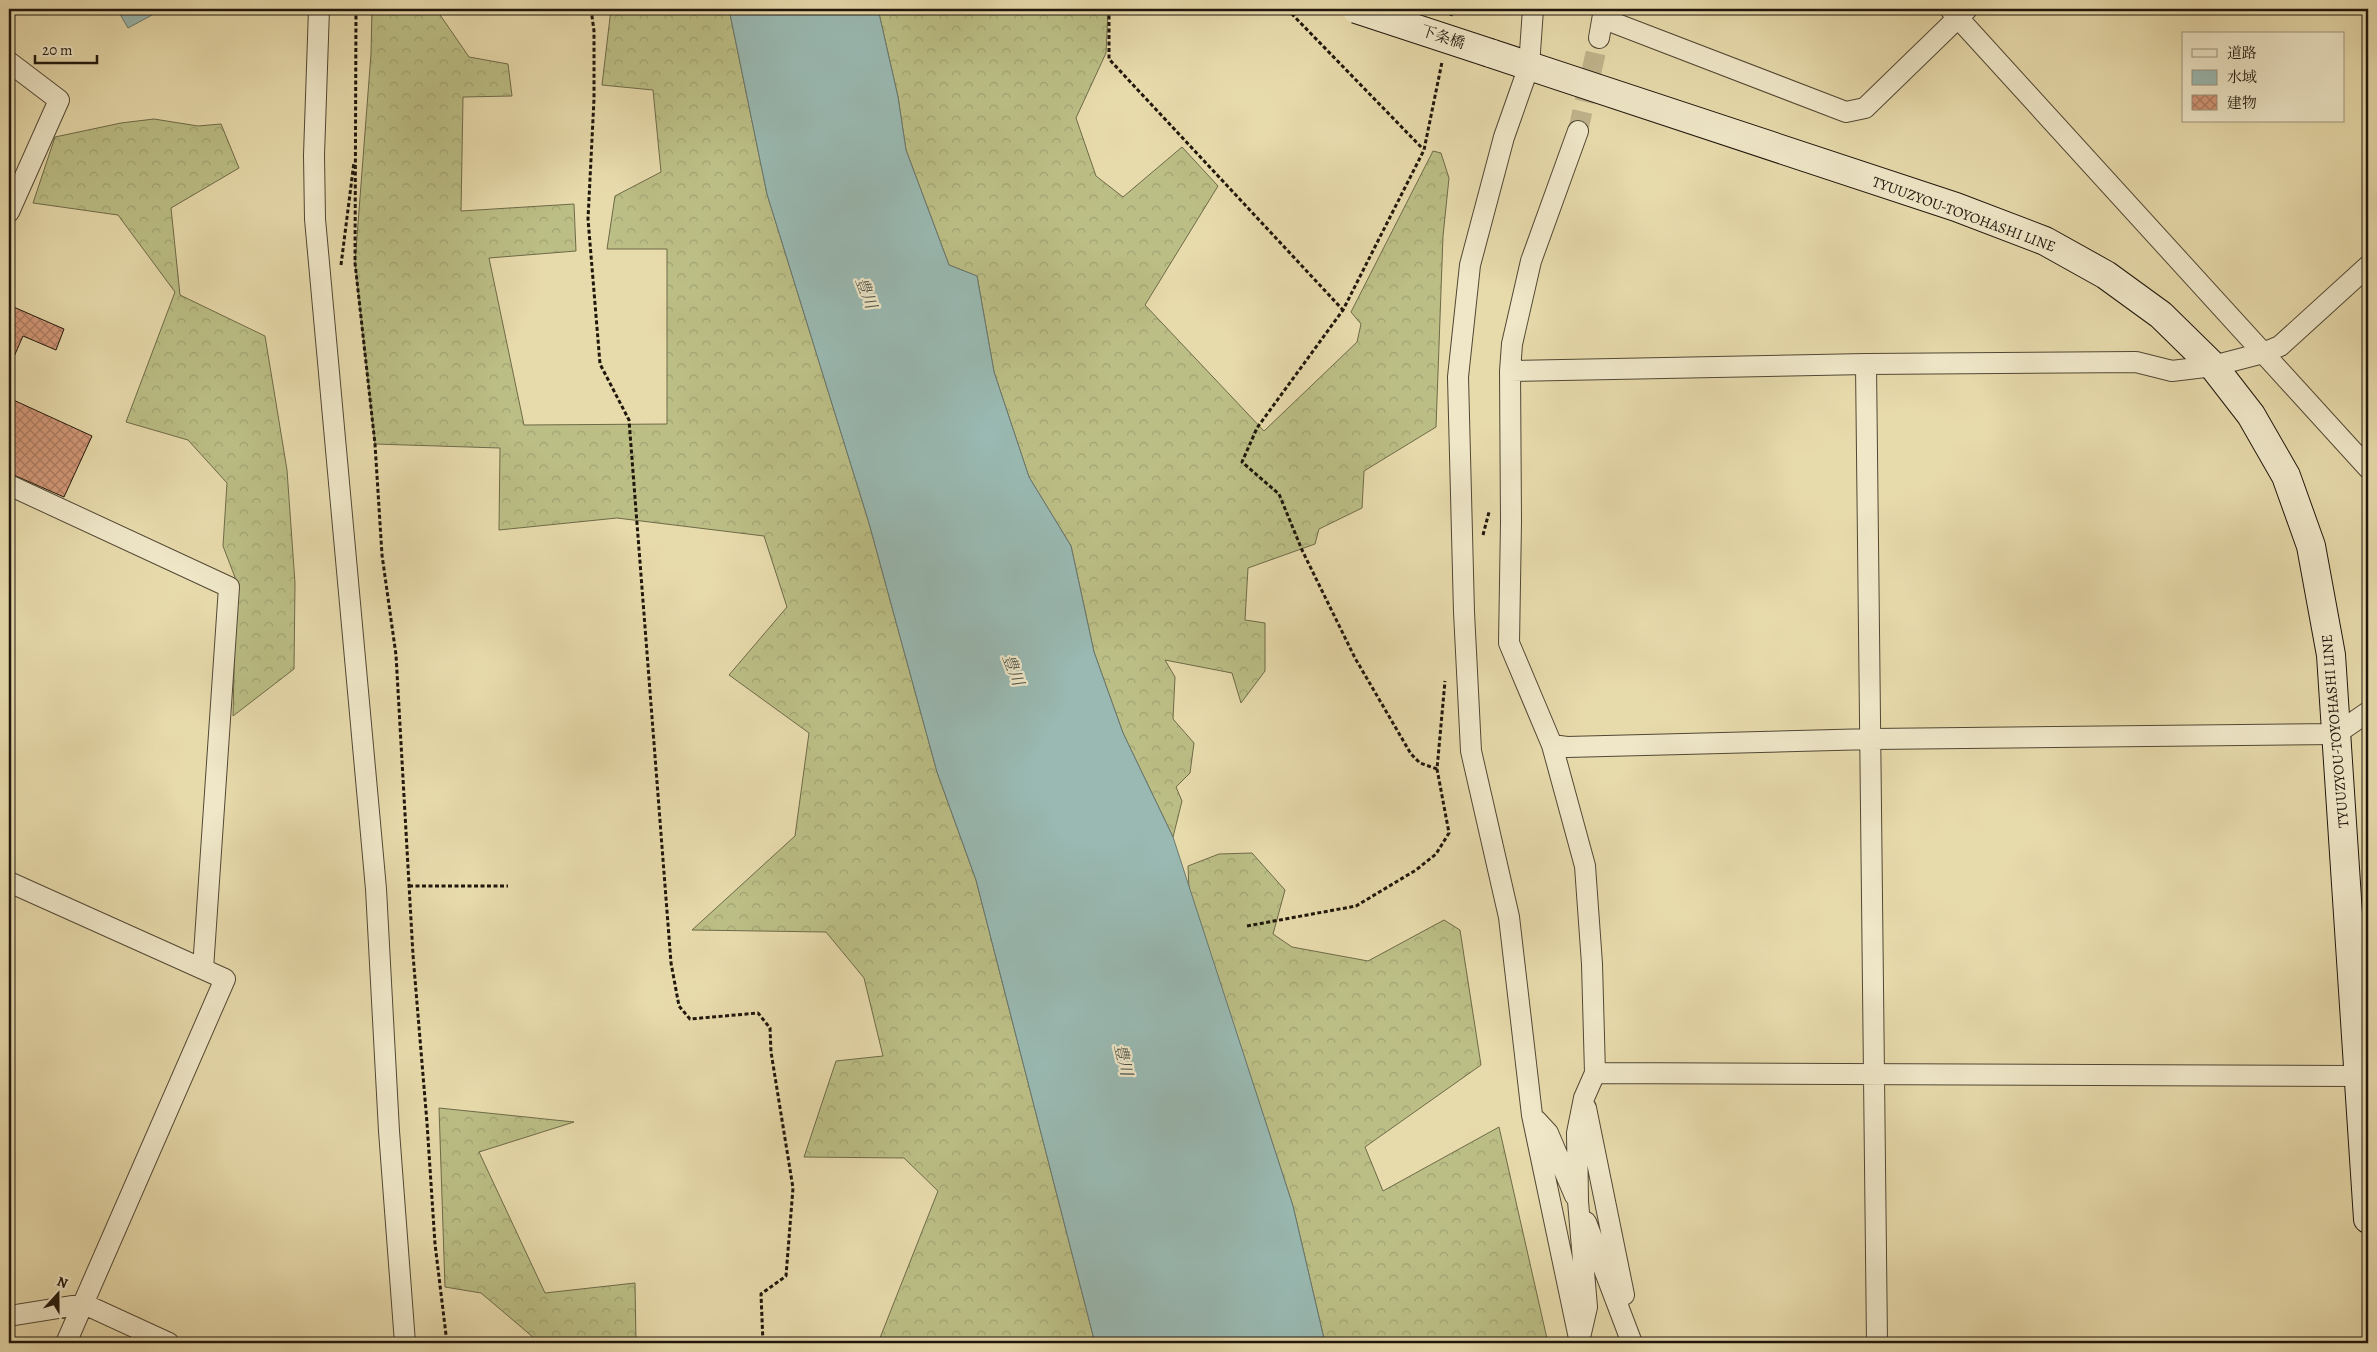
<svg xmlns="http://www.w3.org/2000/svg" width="2377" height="1352" viewBox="0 0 2377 1352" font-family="Alegreya,'Noto Serif JP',serif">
  <defs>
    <pattern id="forest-crowns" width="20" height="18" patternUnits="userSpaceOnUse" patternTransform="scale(1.25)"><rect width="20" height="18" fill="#bbbe85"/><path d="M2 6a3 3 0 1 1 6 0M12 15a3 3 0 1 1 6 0" fill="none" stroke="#a0a372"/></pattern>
    <pattern id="building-cross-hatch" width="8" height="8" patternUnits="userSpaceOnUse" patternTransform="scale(1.25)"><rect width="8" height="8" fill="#d39878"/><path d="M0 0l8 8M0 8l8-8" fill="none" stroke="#ab7b61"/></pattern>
  </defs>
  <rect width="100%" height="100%" fill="#e7daab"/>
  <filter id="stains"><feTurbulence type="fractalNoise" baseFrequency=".004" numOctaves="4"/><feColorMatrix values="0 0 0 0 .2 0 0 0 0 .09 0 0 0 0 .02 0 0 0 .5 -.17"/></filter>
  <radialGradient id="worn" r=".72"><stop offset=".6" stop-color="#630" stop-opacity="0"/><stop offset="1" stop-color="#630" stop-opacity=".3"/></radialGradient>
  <path fill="url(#forest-crowns)" stroke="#6e6a48" d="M372,9H436L469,57L508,64L512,96L463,97L461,211L574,204L576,251L489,258L524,425L667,424V249H607L615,196L661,172L653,90L602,85L611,9H729L767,194L869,523L937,772L976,880L1095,1343H878L938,1191L904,1158L804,1157L836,1061L883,1056L864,978L826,932L692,930L795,836L809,733L729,675L787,607L764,536L617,518L499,530L500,448L375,444L355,263L371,54Z
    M878,9H1101L1108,11L1106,53L1076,118L1096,176L1123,197L1182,147L1218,186L1145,305L1264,431L1357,342L1361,324L1351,312L1433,151L1441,153L1449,178L1443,236L1436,427L1364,471L1362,508L1319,529L1315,544L1248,568L1245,620L1265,623V671L1241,703L1232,673L1165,660L1175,677L1173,719L1194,743L1190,773L1176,787L1182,801L1173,837L1123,733L1094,652L1071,546L1029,477L994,372L977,276L949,265L906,150L898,97Z
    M154,119L198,126L221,124L239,168L171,208L180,295L265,336L287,470L295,583L294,669L233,716L236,580L223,546L227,483L188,440L126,422L175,292L118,215L33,203L55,137L121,123Z
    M1252,853L1285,890L1273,934L1292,947L1368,961L1444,920L1460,930L1481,1065L1365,1147L1383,1191L1499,1127L1548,1343H1325L1293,1206L1189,889L1188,866L1219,854Z
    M439,1108L574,1122L479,1152L545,1293L635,1283L636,1343H540L481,1293L445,1287Z"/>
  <path fill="#99b9b2" stroke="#697870" d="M117,9H163L128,28Z
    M729,9H878L898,97L906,150L949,265L977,276L994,372L1029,477L1071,546L1094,652L1123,733L1173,837L1293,1206L1325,1343H1095L976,880L937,772L869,523L767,194Z"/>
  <path fill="url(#building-cross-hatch)" stroke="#20170c" d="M9,305L64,329L56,350L23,336L9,368Z
    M9,398L92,436L64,497L9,473Z"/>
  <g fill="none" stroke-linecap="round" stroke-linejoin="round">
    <path stroke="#bfb38b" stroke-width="20" stroke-dasharray="20 10" stroke-linecap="butt" d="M1578,131L1599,38"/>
    <defs>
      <path id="minor" d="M319,9L314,155L315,219L376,889L389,1131L405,1343
        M1533,9L1529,66L1504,137L1470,265L1458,377L1464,612L1471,751L1509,917L1532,1115L1580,1343
        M1950,9L2368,468
        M1604,19L1846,112L1865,108L1967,9
        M1599,38L1604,9
        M9,62L59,100L9,212
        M1866,364L1877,1343
        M1510,371L1512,344L1531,261L1578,131
        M9,485L229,587L203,969
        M1552,745L1567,747L1872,739L2336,734L2368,712
        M9,882L225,979L66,1343
        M1595,1073L1592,964L1585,866L1552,745L1509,643L1511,522L1510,371L1866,364L2136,362L2172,371L2213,366L2263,353L2280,346L2368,266
        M1586,1108L1624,1295
        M1536,1120L1548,1133L1575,1196
        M1586,1222L1632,1343
        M9,1316L84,1304L169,1343
        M1581,1333L1587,1307L1578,1201L1577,1133L1584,1098L1595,1073L2359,1076"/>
      <path id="secondary" d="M1490,53L1956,207L2045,241L2106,275L2161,315L2213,366L2251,415L2286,476L2311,546L2331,655L2368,1219"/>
    </defs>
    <use href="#minor" stroke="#524834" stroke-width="22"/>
    <use href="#secondary" stroke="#20170c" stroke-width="30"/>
    <path stroke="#20170c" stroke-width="3" stroke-dasharray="4 2.5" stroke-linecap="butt" d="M356,9L355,263L375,444L382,555L396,655L413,955L427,1123L435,1244L447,1343
      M591,9L594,31V99L588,219L600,364L629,420L671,963L679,1006L690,1019L758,1013L770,1028L771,1052L793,1188L786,1276L761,1294L763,1343
      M1109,9V59L1343,310
      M1287,9L1423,149
      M1451,16L1452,9
      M341,265L354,162
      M1483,535L1489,512
      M1437,769L1420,763L1411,754L1355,658L1302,550L1279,494L1242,462L1257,428L1343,310L1424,150L1442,62
      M409,886H508
      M1247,926L1356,906L1416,870L1436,854L1449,833L1437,769L1445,681"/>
    <use href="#minor" stroke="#efe7c8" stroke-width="20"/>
    <use href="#secondary" stroke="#efe7c8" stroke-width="28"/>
    <defs>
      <path id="secondary-bridge" d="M1356,9L1490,53"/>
    </defs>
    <use href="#secondary-bridge" stroke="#20170c" stroke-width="30" stroke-linecap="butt"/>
    <use href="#secondary-bridge" stroke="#efe7c8" stroke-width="28"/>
  </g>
  <g text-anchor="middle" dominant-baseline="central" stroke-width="4.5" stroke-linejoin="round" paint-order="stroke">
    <g font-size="15" fill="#20170c" stroke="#efe7c8">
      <text transform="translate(1443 37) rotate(18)">下条橋</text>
      <text transform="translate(1964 214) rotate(20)">TYUUZYOU-TOYOHASHI LINE</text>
      <text transform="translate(2335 731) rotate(-95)">TYUUZYOU-TOYOHASHI LINE</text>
    </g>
    <g font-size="16" font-style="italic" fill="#4a5046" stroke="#efe7c8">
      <text transform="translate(866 293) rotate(69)">豊川</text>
      <text transform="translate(1013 670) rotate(69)">豊川</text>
      <text transform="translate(1123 1060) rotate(77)">豊川</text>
    </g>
  </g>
  <rect width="2377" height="1352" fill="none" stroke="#e7daab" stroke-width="30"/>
  <rect x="10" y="10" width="2357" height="1332" fill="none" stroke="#20170c" stroke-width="2.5"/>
  <rect x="15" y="15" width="2347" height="1322" fill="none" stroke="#20170c"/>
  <rect x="2182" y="32" width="162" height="90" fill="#efe7c8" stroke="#9c947d"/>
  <rect x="2192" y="49" width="25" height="8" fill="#efe7c8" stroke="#9c947d"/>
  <text x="2227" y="58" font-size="15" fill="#20170c">道路</text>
  <rect x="2192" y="70" width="25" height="15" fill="#99b9b2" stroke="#9c947d"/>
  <text x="2227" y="82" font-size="15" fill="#20170c">水域</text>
  <rect x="2192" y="95" width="25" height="15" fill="url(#building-cross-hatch)" stroke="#9c947d"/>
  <text x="2227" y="108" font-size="15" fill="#20170c">建物</text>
  <g transform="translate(58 1294) rotate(21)" stroke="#efe7c8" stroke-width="4" paint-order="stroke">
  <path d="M0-4L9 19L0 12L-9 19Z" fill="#20170c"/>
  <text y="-8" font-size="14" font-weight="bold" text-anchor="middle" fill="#20170c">N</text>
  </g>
  <path d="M35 55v8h62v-8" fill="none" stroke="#20170c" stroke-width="2.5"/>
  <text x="42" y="55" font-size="15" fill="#20170c" stroke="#efe7c8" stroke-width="4" paint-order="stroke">20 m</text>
  <rect width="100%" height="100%" filter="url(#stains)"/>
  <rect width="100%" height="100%" fill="url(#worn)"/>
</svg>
